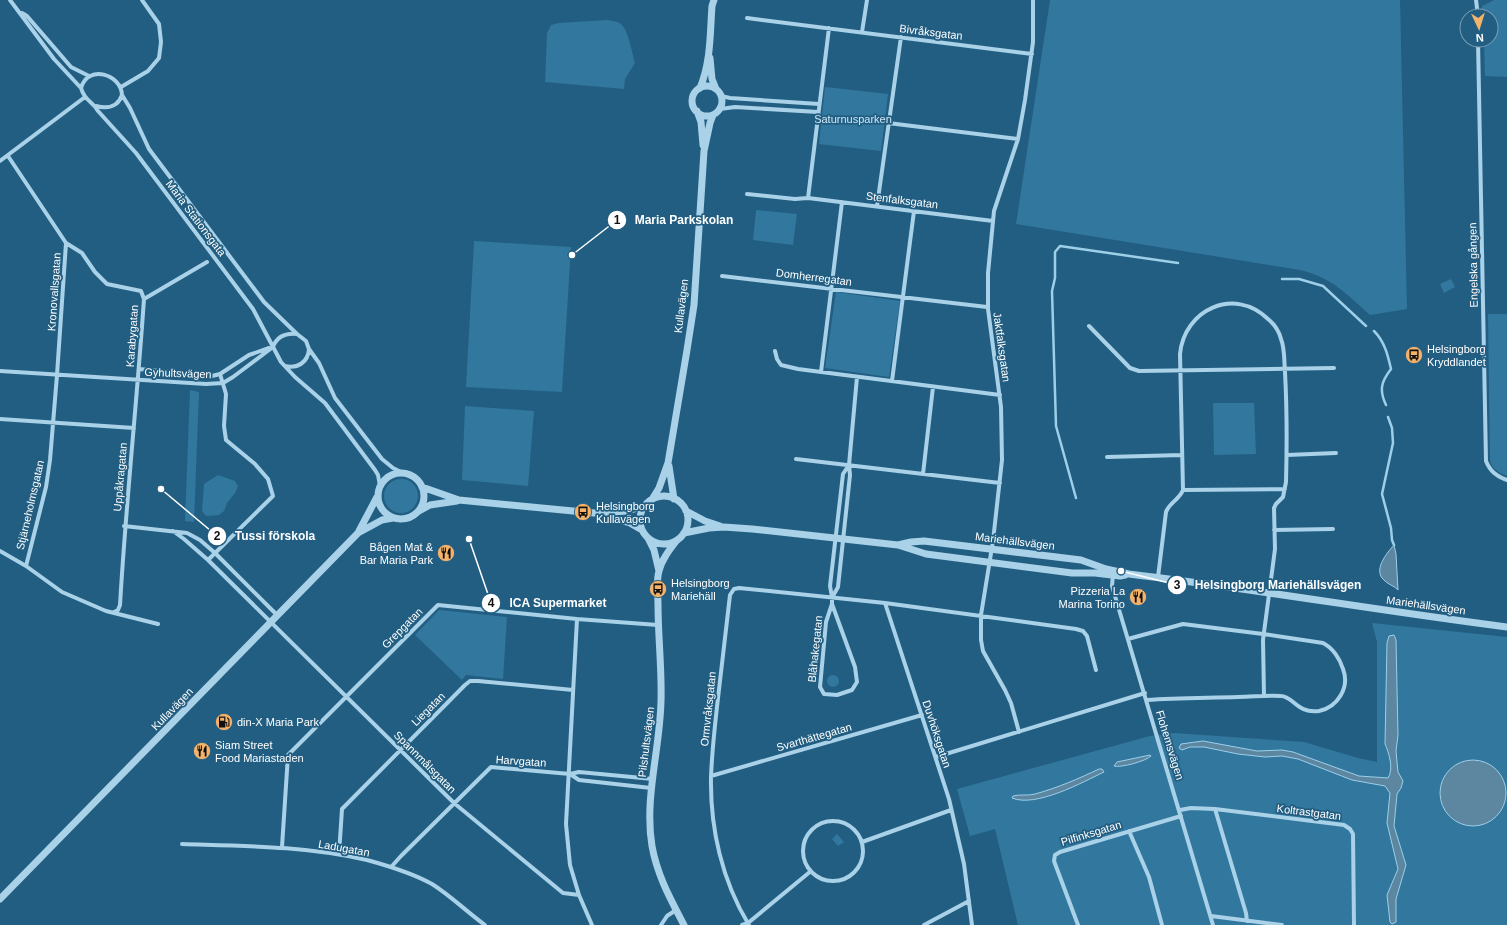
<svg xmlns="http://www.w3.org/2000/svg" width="1507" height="925" viewBox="0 0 1507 925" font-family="Arial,sans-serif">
  <rect width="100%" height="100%" fill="#225e82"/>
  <path fill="#32779e" d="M1050,0H1400L1407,309L1370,315C1346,294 1333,278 1300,270L1016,224Z
    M1494,0H1507V77L1485,76L1484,40H1491V16H1482V6Z
    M607,20C612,21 619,21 622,25C629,32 632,54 635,63L625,79L624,89L545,82L547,33L551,25L559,23Z
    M825,87L888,94L881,151L819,144Z
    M756,210L797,214L793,245L753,240Z
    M474,241L571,247L562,392L466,387Z
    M1451,279L1455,287L1444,293L1440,284Z
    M836,292L900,301L889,377L825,368Z
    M1488,314H1507V476C1499,473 1492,469 1490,460Z
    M190,390L199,392L194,522L185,521Z
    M1213,403H1254L1256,454L1214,455Z
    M465,406L534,411L528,486L462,480Z
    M218,475L235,481L238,486L235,493L227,503L224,511L219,515L206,516L202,511L204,484Z
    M384 496a17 17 0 1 1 34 0a17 17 0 1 1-34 0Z
    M439,610L507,617L503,679L466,675L462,680L415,635Z
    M1372,623L1507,637V925H1018L995,829L970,836L957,789L1150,736L1174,733L1304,742L1358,758L1377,762V642Z
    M827 681a6 6 0 1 1 12 0a6 6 0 1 1-12 0Z
    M837,834L844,842L838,846L832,839Z"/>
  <path fill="#5d87a1" stroke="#9dcfe9" d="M1394,545L1396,554L1398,590C1393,585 1389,585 1385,581C1372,571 1386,554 1394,545Z
    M1394,635L1396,640L1398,735L1396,751L1398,772L1403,781L1401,788L1397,794L1394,826L1406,865L1396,899V922L1392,924L1390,922L1387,895L1398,869L1387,823L1390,793L1385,786L1352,780L1298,759L1282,756L1265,757L1238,754L1204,747H1190L1182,750L1179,748L1181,744L1203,741L1257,751L1282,750L1293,752L1359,776L1388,778C1394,769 1389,753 1385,744L1387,643L1389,636Z
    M1150,755L1151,756C1146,761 1121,768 1114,766L1117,762Z
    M1440 793a33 33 0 1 1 66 0a33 33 0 1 1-66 0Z
    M1099,769H1102L1104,772C1083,782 1036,808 1012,798L1013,796C1020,794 1028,796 1035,794C1057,788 1078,779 1099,769Z"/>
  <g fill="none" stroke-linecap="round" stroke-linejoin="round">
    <path stroke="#9dcfe9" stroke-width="2.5" d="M1282,279H1299L1323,286L1366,326
      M1374,331C1385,342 1388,356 1391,369C1381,382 1379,390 1386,405
      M1388,417L1392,428L1393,443L1382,494L1391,528L1392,540L1394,545
      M1076,498L1056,426L1052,291L1055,278V252L1060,246L1178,263"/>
    <path stroke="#a9d1e8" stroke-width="4" d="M10,0L54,59L81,88C85,102 93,101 98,111L136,153L253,309L281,362L295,377L325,403L375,470L378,475L380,486
      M1476,0L1478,16
      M22,13L27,16L71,67L89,76
      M747,18L1032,54
      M862,32L867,0
      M1478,40L1486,461C1490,471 1496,476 1507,480
      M121,87L148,71L159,58L161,42L159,24L142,0
      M81,88C88,64 121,74 122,95C118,107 107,109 96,106
      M122,95L130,108L149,149L264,302L297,334L306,341L309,349L319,363L335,398L382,459L393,468L403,473
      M721,96L730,98L819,104
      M720,109L735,107L818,112
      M888,123L1018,139
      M8,156L66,243L57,375L50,460L46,487L26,566
      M0,161L85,97
      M747,194L795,199L808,198L993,221
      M808,198L829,28
      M877,206L901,37
      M66,243L82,253L95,272L107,284L141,291L144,299C137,401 126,502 120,605L118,610L114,612
      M722,276L987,307
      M144,299L207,262
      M1089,326L1130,368L1139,371L1334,368
      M273,347C277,336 286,333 297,334
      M775,351L777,359L781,365L798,369L1000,395
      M285,366C298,369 308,362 309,349
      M139,369L212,376L220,374L249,355L269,348
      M0,371L206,384L223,383L233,377L273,347
      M821,372L842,202
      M892,381L914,211
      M0,419L134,428
      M1287,455L1336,453
      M1107,457L1182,455
      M796,459L1000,483
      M923,474L933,387
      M1183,490L1285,489
      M124,526L187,533L200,540L215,553L278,616
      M1274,530L1333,529
      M173,531L184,539L208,560L454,803L563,893L579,895
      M0,551L26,566L62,592L106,611L158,624
      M208,560L273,496L268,479L255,464L226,440L224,426L226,394L220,374
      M1113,574L1112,586L1213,925
      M1158,577L1166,512C1169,503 1179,500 1183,490L1180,354C1184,310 1234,286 1268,319C1274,324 1279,331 1281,339C1285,349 1284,361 1285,372C1287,409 1287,445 1286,482L1283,497L1276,504L1274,508L1275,549L1263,640L1264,696
      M833,596L838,587L850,475L849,465L857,377
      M885,603L1076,629L1083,631L1087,636L1096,670
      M832,604L826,622L820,687L824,694L837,695L852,690L857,682L855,667L832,604V597L830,586L843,474L849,465
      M577,619L566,824L570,865L579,895L592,925
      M1128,639L1183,624L1263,634L1323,643C1333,648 1340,659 1343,669C1350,687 1338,707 1319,711C1297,714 1293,696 1281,696C1267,695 1252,697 1238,697C1208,698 1177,698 1147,700
      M1019,732L1011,703L1005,690L983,651L981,640V615L993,541L1002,460L1001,407L988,309V273L994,211L1018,139L1025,100L1033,42V0
      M936,757L1145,693
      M570,774L579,780L651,788
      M711,776L922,715
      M1215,809L1246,913L1247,921
      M1180,810L1191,808L1215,809L1344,825L1350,829L1353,834L1354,925
      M803 851a30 30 0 1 1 60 0a30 30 0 1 1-60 0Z
      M1129,831L1149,877L1162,925
      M862,842L951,810
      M182,844C244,846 306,846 367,860C389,866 412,873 432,884C451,896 467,912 485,925
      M282,847L288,755L438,605L577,619L658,625
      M339,854L342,809L465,685L470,681H478L573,690
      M392,866L401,856L491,767L570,774L579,772L653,779
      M1211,916L1282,925
      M661,925L667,916L676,910
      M742,925L748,923L811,871
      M749,925C722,881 710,828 711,777C712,750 715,724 718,698C722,663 726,629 730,595L734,589L739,588L885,603L949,799L964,864L972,925
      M924,925L969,901
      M1078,925L1054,861L1055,855L1060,852L1181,816"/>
    <path stroke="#a9d1e8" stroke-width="7" d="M710,58L712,79L716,89
      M692 101a15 15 0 1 1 30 0a15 15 0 1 1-30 0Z
      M700,88C711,62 710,33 712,6L714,0
      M697,111L701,122L703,145
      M669,466L674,499
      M378 496a23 23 0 1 1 46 0a23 23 0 1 1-46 0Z
      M422,487L459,500L594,513L627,511L645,506
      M640 520a24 24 0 1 1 48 0a24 24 0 1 1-48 0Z
      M651,501L659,488L668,463L687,350L694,305L704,151L710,123L713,115
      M419,511L430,505L457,501
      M686,511L705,521L720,526
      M602,515L630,523L642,530
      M359,531L377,497
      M684,533L709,528L724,527L752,529L898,545L926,554L1072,573H1095L1120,576L1125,575
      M648,538L654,550L659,571
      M677,540C670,549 662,559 659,571C656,581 658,594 658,604C658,637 662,669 661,701C660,750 644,798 652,846C657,875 671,900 684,925
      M898,545L911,542L924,541L1081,560L1106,569L1129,574C1255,589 1381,611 1507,627
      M0,899L358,533L382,520L393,518"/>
  </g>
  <defs>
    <symbol id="bus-disc" viewBox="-11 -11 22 22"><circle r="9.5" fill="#f4b26b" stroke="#225e82"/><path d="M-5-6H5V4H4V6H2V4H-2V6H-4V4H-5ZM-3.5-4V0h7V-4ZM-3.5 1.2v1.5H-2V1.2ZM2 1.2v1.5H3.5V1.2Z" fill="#111"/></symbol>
    <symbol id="restaurant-disc" viewBox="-11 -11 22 22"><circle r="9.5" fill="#f4b26b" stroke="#225e82"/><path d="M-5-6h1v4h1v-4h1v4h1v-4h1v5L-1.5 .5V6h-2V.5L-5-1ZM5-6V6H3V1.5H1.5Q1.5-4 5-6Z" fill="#111"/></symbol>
    <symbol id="fuel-disc" viewBox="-11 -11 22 22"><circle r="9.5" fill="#f4b26b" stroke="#225e82"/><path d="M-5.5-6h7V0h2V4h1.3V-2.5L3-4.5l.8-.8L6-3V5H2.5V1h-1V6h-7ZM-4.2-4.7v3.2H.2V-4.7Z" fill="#111"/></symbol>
  </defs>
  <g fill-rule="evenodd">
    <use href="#bus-disc" x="1404" y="345" width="20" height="20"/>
    <use href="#bus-disc" x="573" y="502" width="20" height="20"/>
    <use href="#restaurant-disc" x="436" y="543" width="20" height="20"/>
    <use href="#bus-disc" x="648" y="579" width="20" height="20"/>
    <use href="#restaurant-disc" x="1128" y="587" width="20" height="20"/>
    <use href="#fuel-disc" x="214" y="712" width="20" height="20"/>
    <use href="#restaurant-disc" x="192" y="741" width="20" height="20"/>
  </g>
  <g text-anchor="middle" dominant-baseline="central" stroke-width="3.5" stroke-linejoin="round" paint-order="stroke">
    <g font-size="11" fill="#fff" stroke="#225e82">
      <text transform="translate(931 32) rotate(7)">Bivråksgatan</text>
      <text transform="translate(902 200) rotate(7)">Stenfalksgatan</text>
      <text transform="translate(196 218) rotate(53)">Maria Stationsgata</text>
      <text transform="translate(1473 265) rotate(-91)">Engelska gången</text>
      <text transform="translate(814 277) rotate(7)">Domherregatan</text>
      <text transform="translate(54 292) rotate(-86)">Kronovallsgatan</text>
      <text transform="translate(681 306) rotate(-83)">Kullavägen</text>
      <text transform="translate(132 336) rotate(-86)">Karabygatan</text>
      <text transform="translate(1002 347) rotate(82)">Jaktfalksgatan</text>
      <text transform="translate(178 373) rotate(2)">Gyhultsvägen</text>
      <text transform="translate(120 477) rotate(-85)">Uppåkragatan</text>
      <text transform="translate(30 505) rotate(-77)">Stjärneholmsgatan</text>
      <text transform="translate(1015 541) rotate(7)">Mariehällsvägen</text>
      <text transform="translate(1426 605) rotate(8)">Mariehällsvägen</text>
      <text transform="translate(402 628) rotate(-45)">Grepgatan</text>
      <text transform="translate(815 649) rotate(-84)">Blåhakegatan</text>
      <text transform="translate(172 709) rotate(-46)">Kullavägen</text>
      <text transform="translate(428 709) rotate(-45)">Liegatan</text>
      <text transform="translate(708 709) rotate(-84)">Ormvråksgatan</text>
      <text transform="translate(937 734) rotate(72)">Duvhöksgatan</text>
      <text transform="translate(814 737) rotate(-16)">Svarthättegatan</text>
      <text transform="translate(646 742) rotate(-83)">Pilshultsvägen</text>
      <text transform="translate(1170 745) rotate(73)">Flohemsvägen</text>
      <text transform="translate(521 761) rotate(4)">Harvgatan</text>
      <text transform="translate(425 762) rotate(45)">Spannmålsgatan</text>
      <text transform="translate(1309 812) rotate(7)">Koltrastgatan</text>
      <text transform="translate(1091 833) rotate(-17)">Pilfinksgatan</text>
      <text transform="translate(344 848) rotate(10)">Ladugatan</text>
    </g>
    <g font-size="11" fill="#cde7f6" stroke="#225e82">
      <text x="853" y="119">Saturnusparken</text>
    </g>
    <g font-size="11" fill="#fff" stroke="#225e82" text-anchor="start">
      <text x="1427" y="349">Helsingborg<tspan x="1427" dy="13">Kryddlandet</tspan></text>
      <text x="596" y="506">Helsingborg<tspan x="596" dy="13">Kullavägen</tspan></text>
      <text x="433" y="547" text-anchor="end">Bågen Mat &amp;<tspan x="433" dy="13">Bar Maria Park</tspan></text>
      <text x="671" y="583">Helsingborg<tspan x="671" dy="13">Mariehäll</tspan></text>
      <text x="1125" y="591" text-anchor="end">Pizzeria La<tspan x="1125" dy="13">Marina Torino</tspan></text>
      <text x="237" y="722">din-X Maria Park</text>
      <text x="215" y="745">Siam Street<tspan x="215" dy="13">Food Mariastaden</tspan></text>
    </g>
  </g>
  <path fill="none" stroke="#fff" stroke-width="1.5" d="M572 255L617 220M161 489L217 536M1121 571L1177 585M469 539L491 603"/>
  <g fill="#fff" stroke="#225e82" stroke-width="1.5">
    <circle cx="572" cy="255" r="4"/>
    <circle cx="161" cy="489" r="4"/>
    <circle cx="1121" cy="571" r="4"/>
    <circle cx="469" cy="539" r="4"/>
    <circle cx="617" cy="220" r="10"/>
    <circle cx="217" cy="536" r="10"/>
    <circle cx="1177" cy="585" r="10"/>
    <circle cx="491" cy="603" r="10"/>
  </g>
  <g font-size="12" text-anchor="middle" font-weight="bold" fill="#111">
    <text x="617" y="224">1</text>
    <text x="217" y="540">2</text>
    <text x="1177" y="589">3</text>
    <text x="491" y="607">4</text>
  </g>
  <g font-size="12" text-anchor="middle" font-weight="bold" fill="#fff" stroke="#225e82" stroke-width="3.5" stroke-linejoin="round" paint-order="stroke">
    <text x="684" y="224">Maria Parkskolan</text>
    <text x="275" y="540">Tussi förskola</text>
    <text x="1278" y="589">Helsingborg Mariehällsvägen</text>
    <text x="558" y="607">ICA Supermarket</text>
  </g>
  <g transform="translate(1479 28) rotate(176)"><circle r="19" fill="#225e82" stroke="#7a9eb4"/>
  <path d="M0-3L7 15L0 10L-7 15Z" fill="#f4b26b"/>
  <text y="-6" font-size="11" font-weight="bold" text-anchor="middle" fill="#ffffff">N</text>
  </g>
</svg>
